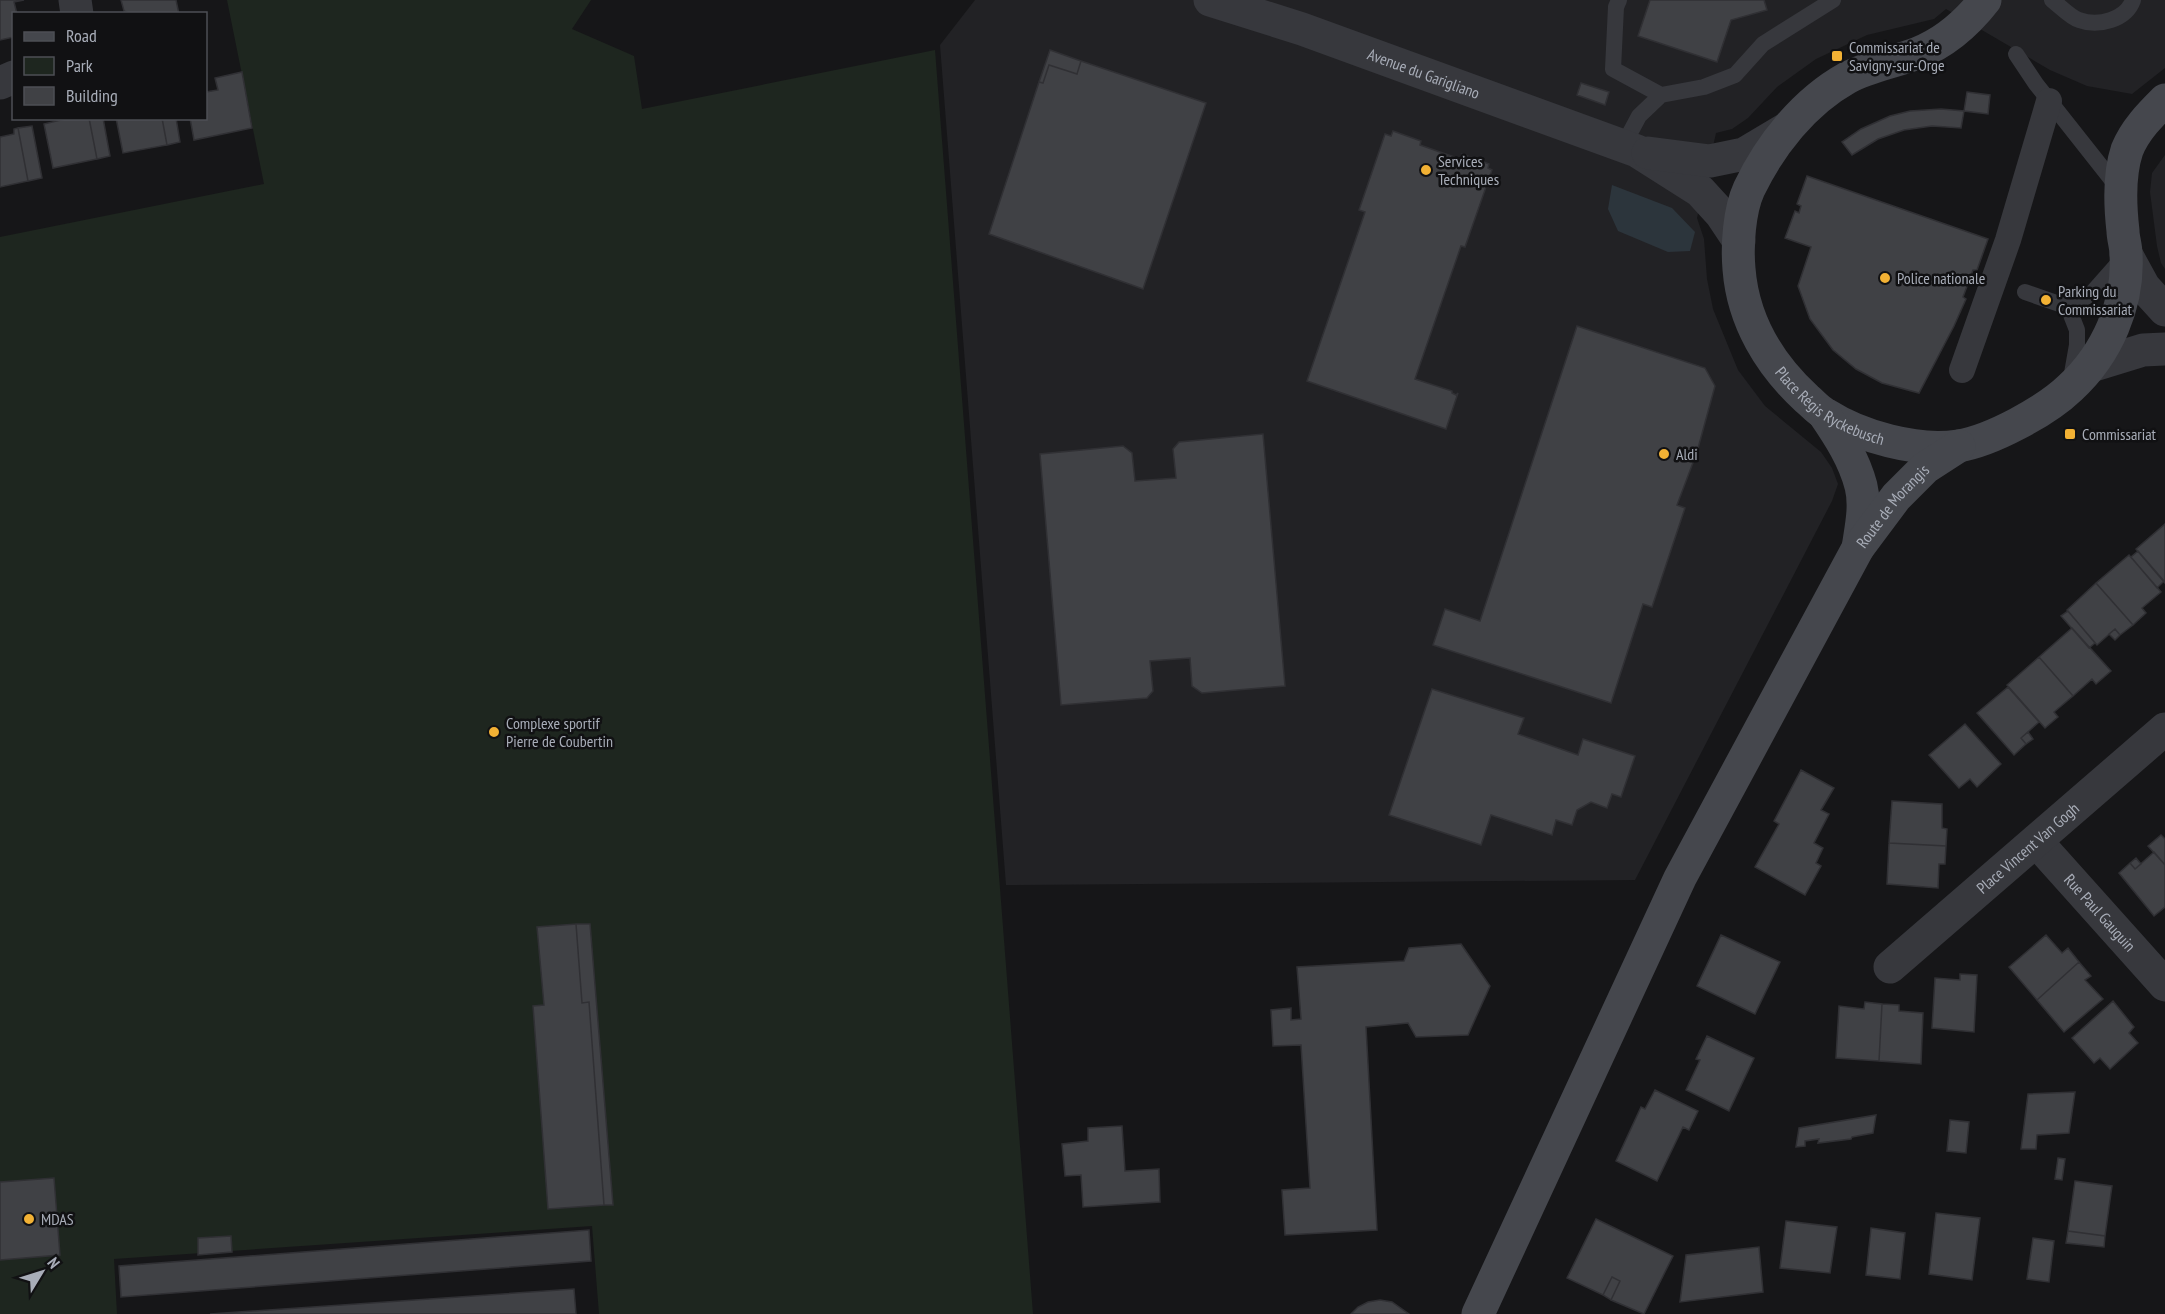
<svg xmlns="http://www.w3.org/2000/svg" width="2165" height="1314" viewBox="0 0 2165 1314" font-family="'PT Sans Narrow',sans-serif">
  <rect width="100%" height="100%" fill="#161618"/>
  <path fill="#222225" d="M975,0H2165V68L2132,94L2087,86L2050,70L1946,9L1934,19L1867,35L1816,59L1777,87L1748,118L1732,129L1716,133L1697,218L1704,239L1707,279L1713,309L1738,370L1765,406L1821,452L1832,468L1838,484L1832,501L1635,880L1006,885L940,45Z
    M2165,155V269L2161,263L2157,246L2150,192L2152,173Z"/>
  <path fill="#1e261f" d="M227,0H591L572,29L634,56L642,109L935,50L1033,1314H599L592,1226L114,1259L117,1314H0V237L264,184Z"/>
  <path fill="#2c353c" d="M1612,185L1672,208L1695,232L1690,251L1668,252L1618,231L1608,209Z"/>
  <path fill="#404145" stroke="#303034" stroke-width="1.5" d="M0,0H24L14,2L17,14H14V37L0,40Z
    M121,0H176L179,14H130L124,11Z
    M1650,0H1764L1767,10L1731,20L1717,62L1638,36Z
    M1050,50L1081,61L1077,74L1049,65L1043,83L1039,82Z
    M1081,61L1206,103L1143,289L989,234L1039,82L1043,83L1049,65L1077,74Z
    M242,72L252,128L194,140L190,118H206V92L218,90L215,78Z
    M1581,83L1609,92L1605,105L1577,95Z
    M1967,92L1990,95L1988,114L1964,111Z
    M1941,109L1964,111L1961,128L1932,126L1904,130L1878,139L1852,155L1842,142L1861,129L1890,116L1910,111Z
    M69,118H89L97,159L53,168L44,124Z
    M89,118H103L110,156L97,159Z
    M116,118H162L167,145L123,153Z
    M162,118H176L180,142L167,145Z
    M32,126L42,178L28,181L18,128Z
    M18,128L28,181L0,187V137L14,134V129Z
    M1393,131L1421,141L1420,145L1460,159L1462,154L1489,164L1488,168L1492,170L1465,247L1461,246L1415,379L1452,391V393L1456,395L1458,393L1446,429L1307,381L1365,212L1359,210L1385,134L1391,136Z
    M1807,176L1988,239L1977,270H1973L1963,297L1966,299L1954,326L1919,393L1882,383L1856,369L1833,350L1810,319L1798,286L1811,247L1785,238L1795,211L1799,213L1801,206L1797,204Z
    M1577,326L1705,368L1715,386L1697,452L1677,505L1685,508L1652,607L1643,604L1611,703L1433,645L1445,609L1480,621Z
    M1263,434L1285,686L1202,693L1192,686L1190,658L1150,661L1153,691L1147,698L1061,705L1040,454L1123,446L1132,453L1135,481L1176,478L1173,449L1179,442Z
    M2165,524V583L2136,549Z
    M2138,551L2164,581L2157,588L2131,557Z
    M2129,555L2161,592L2142,608L2146,613L2133,625L2096,583Z
    M2096,583L2133,625L2120,635L2115,629L2097,645L2067,610Z
    M2068,611L2095,643L2089,648L2061,616Z
    M2072,628L2111,671L2096,684L2092,679L2073,696L2039,657Z
    M2115,629L2120,635L2115,640L2109,634Z
    M2039,657L2073,696L2054,712L2058,717L2045,728L2007,685Z
    M2008,687L2039,722L2021,738L2026,744L2014,755L1977,713Z
    M1432,689L1524,718L1518,734L1578,755L1583,739L1635,756L1621,797L1612,794L1607,808L1591,802L1577,810L1572,825L1556,820L1552,835L1491,815L1481,845L1389,815Z
    M1965,724L2001,764L1977,787L1970,779L1959,788L1929,755Z
    M2028,732L2033,739L2026,744L2021,738Z
    M1801,770L1834,788L1821,810L1829,814L1814,843L1823,848L1816,863L1821,866L1805,895L1755,867L1779,824L1774,821Z
    M1892,801L1942,804V828L1947,829L1946,846L1889,843Z
    M2161,835L2165,839V865L2148,846Z
    M1889,843L1946,846L1945,864H1939L1938,888L1887,884Z
    M2154,852L2165,865V907L2154,916L2119,873L2130,863L2135,869Z
    M2136,858L2141,864L2135,869L2130,863Z
    M576,924L582,1003L589,1002L604,1205L548,1209L533,1006L544,1005L537,927Z
    M576,924H590L613,1205H604L589,1002L582,1003Z
    M1721,935L1780,962L1755,1014L1697,986Z
    M2046,935L2062,953L2068,948L2079,962L2037,1000L2009,967Z
    M1461,944L1490,986L1468,1035L1416,1037L1408,1023L1366,1027L1377,1230L1285,1235L1282,1190L1310,1188L1301,1045L1273,1046L1271,1010L1291,1008V1020L1301,1019L1297,967L1404,961L1409,948Z
    M2079,962L2091,976L2085,980L2103,999L2064,1032L2037,1000Z
    M1960,974L1977,975L1974,1032L1932,1028L1935,978L1960,980Z
    M2113,1001L2134,1027L2129,1033L2138,1043L2110,1069L2100,1058L2094,1063L2072,1038Z
    M1865,1002L1882,1004L1879,1061L1836,1058L1839,1006L1864,1009Z
    M1882,1004L1899,1005V1011L1923,1013L1921,1064L1879,1061Z
    M1707,1036L1754,1058L1729,1111L1686,1090L1700,1060L1696,1059Z
    M1655,1090L1698,1111L1689,1130L1683,1127L1657,1181L1616,1161L1641,1107L1645,1109Z
    M2075,1092L2069,1133L2037,1135L2036,1149H2021L2028,1094Z
    M1876,1115L1873,1133L1852,1137L1851,1139L1818,1143L1819,1139L1805,1141V1146L1796,1147L1799,1128Z
    M1950,1120L1969,1122L1966,1153L1947,1151Z
    M1122,1126L1125,1171L1159,1169L1160,1202L1083,1207L1081,1175L1065,1176L1062,1144L1088,1141V1128Z
    M2058,1158L2065,1159L2062,1180L2055,1179Z
    M54,1178L60,1255L0,1260V1182Z
    M2075,1181L2112,1186L2105,1236L2068,1231Z
    M1936,1213L1980,1218L1972,1280L1929,1274Z
    M1596,1219L1673,1256L1644,1314L1611,1300L1620,1281L1612,1277L1603,1295L1567,1278Z
    M1786,1221L1837,1227L1830,1273L1780,1268Z
    M1871,1228L1905,1233L1900,1279L1866,1275Z
    M589,1230L591,1261L121,1297L119,1266Z
    M2068,1231L2105,1236L2104,1247L2066,1243Z
    M231,1236L232,1252L198,1255V1238Z
    M2033,1238L2054,1241L2049,1282L2027,1279Z
    M1759,1247L1763,1292L1680,1302L1686,1255Z
    M1612,1277L1620,1281L1611,1300L1603,1295Z
    M574,1289L576,1314H210Z
    M1380,1300L1392,1302L1409,1314H1351L1358,1307L1368,1302Z"/>
  <g fill="none" stroke-linecap="round" stroke-linejoin="round">
    <path stroke="#37383d" stroke-width="16" d="M1619,0L1616,7L1613,69L1661,95
      M2052,0C2060,6 2070,17 2079,20C2098,27 2126,20 2133,0
      M2016,54L2036,84L2119,189
      M1623,146L1639,116L1661,95L1704,87L1735,75L1763,44L1833,0
      M2025,292L2068,307L2091,294L2122,259
      M2068,307L2077,330V345L2071,379"/>
    <path stroke="#37383d" stroke-width="26" d="M1962,370L2008,240L2049,101"/>
    <g stroke="#37383d" stroke-width="33">
      <path d="M75,0L77,14"/>
      <path id="s1" d="M1210,0L1302,29L1637,151L1700,191L1721,214L1739,241"/>
      <path d="M0,83L14,77"/>
      <path d="M1648,153L1710,161L1744,154L1786,129"/>
      <path d="M2126,254L2144,287L2165,310"/>
      <path d="M2091,366L2143,350L2165,349"/>
      <path id="s2" d="M2036,841L2165,985"/>
      <path id="s3" d="M1890,967L2165,729"/>
    </g>
    <g stroke="#45474d" stroke-width="33">
      <path id="s4" d="M1985,0C1967,23 1946,42 1918,53C1895,62 1869,66 1847,78C1804,102 1770,145 1749,189C1739,211 1737,246 1739,269C1743,321 1770,365 1807,399C1813,404 1818,410 1825,414C1861,437 1916,452 1958,446C1991,441 2046,411 2070,388C2107,354 2129,304 2126,254C2126,246 2123,238 2123,231C2120,205 2119,174 2127,150C2135,130 2150,115 2165,100"/>
      <path d="M1824,414C1839,436 1854,459 1861,486C1866,506 1861,528 1858,548"/>
      <path id="s5" d="M1478,1314L1680,878L1858,548L1896,497L1925,468L1959,446"/>
    </g>
  </g>
  <g fill="#f2b134" stroke="#111113" stroke-width="2">
    <rect x="1831" y="50" width="12" height="12" rx="3"/>
    <circle cx="1426" cy="170" r="6"/>
    <circle cx="1885" cy="278" r="6"/>
    <circle cx="2046" cy="300" r="6"/>
    <rect x="2064" y="428" width="12" height="12" rx="3"/>
    <circle cx="1664" cy="454" r="6"/>
    <circle cx="494" cy="732" r="6"/>
    <circle cx="29" cy="1219" r="6"/>
  </g>
  <g text-anchor="middle" dominant-baseline="central" stroke-width="5" stroke-linejoin="round" paint-order="stroke">
    <g font-size="16" fill="#a8adb8" stroke="#111113" text-anchor="start">
      <text x="1849" y="47">Commissariat de<tspan x="1849" dy="18">Savigny-sur-Orge</tspan></text>
      <text x="1438" y="161">Services<tspan x="1438" dy="18">Techniques</tspan></text>
      <text x="1897" y="278">Police nationale</text>
      <text x="2058" y="291">Parking du<tspan x="2058" dy="18">Commissariat</tspan></text>
      <text x="2082" y="434">Commissariat</text>
      <text x="1676" y="454">Aldi</text>
      <text x="506" y="723">Complexe sportif<tspan x="506" dy="18">Pierre de Coubertin</tspan></text>
      <text x="41" y="1219">MDAS</text>
    </g>
    <g font-size="16" fill="#a8adb8" stroke="#111113">
      <text stroke="none"><textPath href="#s1" startOffset="226">Avenue du Garigliano</textPath></text>
      <text stroke="none"><textPath href="#s4" startOffset="567">Place Régis Ryckebusch</textPath></text>
      <text stroke="none"><textPath href="#s5" startOffset="910">Route de Morangis</textPath></text>
      <text stroke="none"><textPath href="#s3" startOffset="182">Place Vincent Van Gogh</textPath></text>
      <text stroke="none"><textPath href="#s2" startOffset="96">Rue Paul Gauguin</textPath></text>
    </g>
  </g>
  <rect x="12" y="12" width="195" height="108" fill="#111113" stroke="#4d4f55" stroke-width="1.5"/>
  <rect x="24" y="32" width="30" height="9" fill="#45474d" stroke="#4d4f55" stroke-width="1.5"/>
  <text x="66" y="42" font-size="18" fill="#a8adb8">Road</text>
  <rect x="24" y="57" width="30" height="18" fill="#1e261f" stroke="#4d4f55" stroke-width="1.5"/>
  <text x="66" y="72" font-size="18" fill="#a8adb8">Park</text>
  <rect x="24" y="87" width="30" height="18" fill="#404145" stroke="#4d4f55" stroke-width="1.5"/>
  <text x="66" y="102" font-size="18" fill="#a8adb8">Building</text>
  <g transform="translate(42 1272) rotate(52)" stroke="#111113" stroke-width="4.5" paint-order="stroke">
  <path d="M0-4.5L10 22L0 15L-10 22Z" fill="#a8adb8"/>
  <text y="-9" font-size="16" font-weight="bold" text-anchor="middle" fill="#a8adb8">N</text>
  </g>
</svg>
